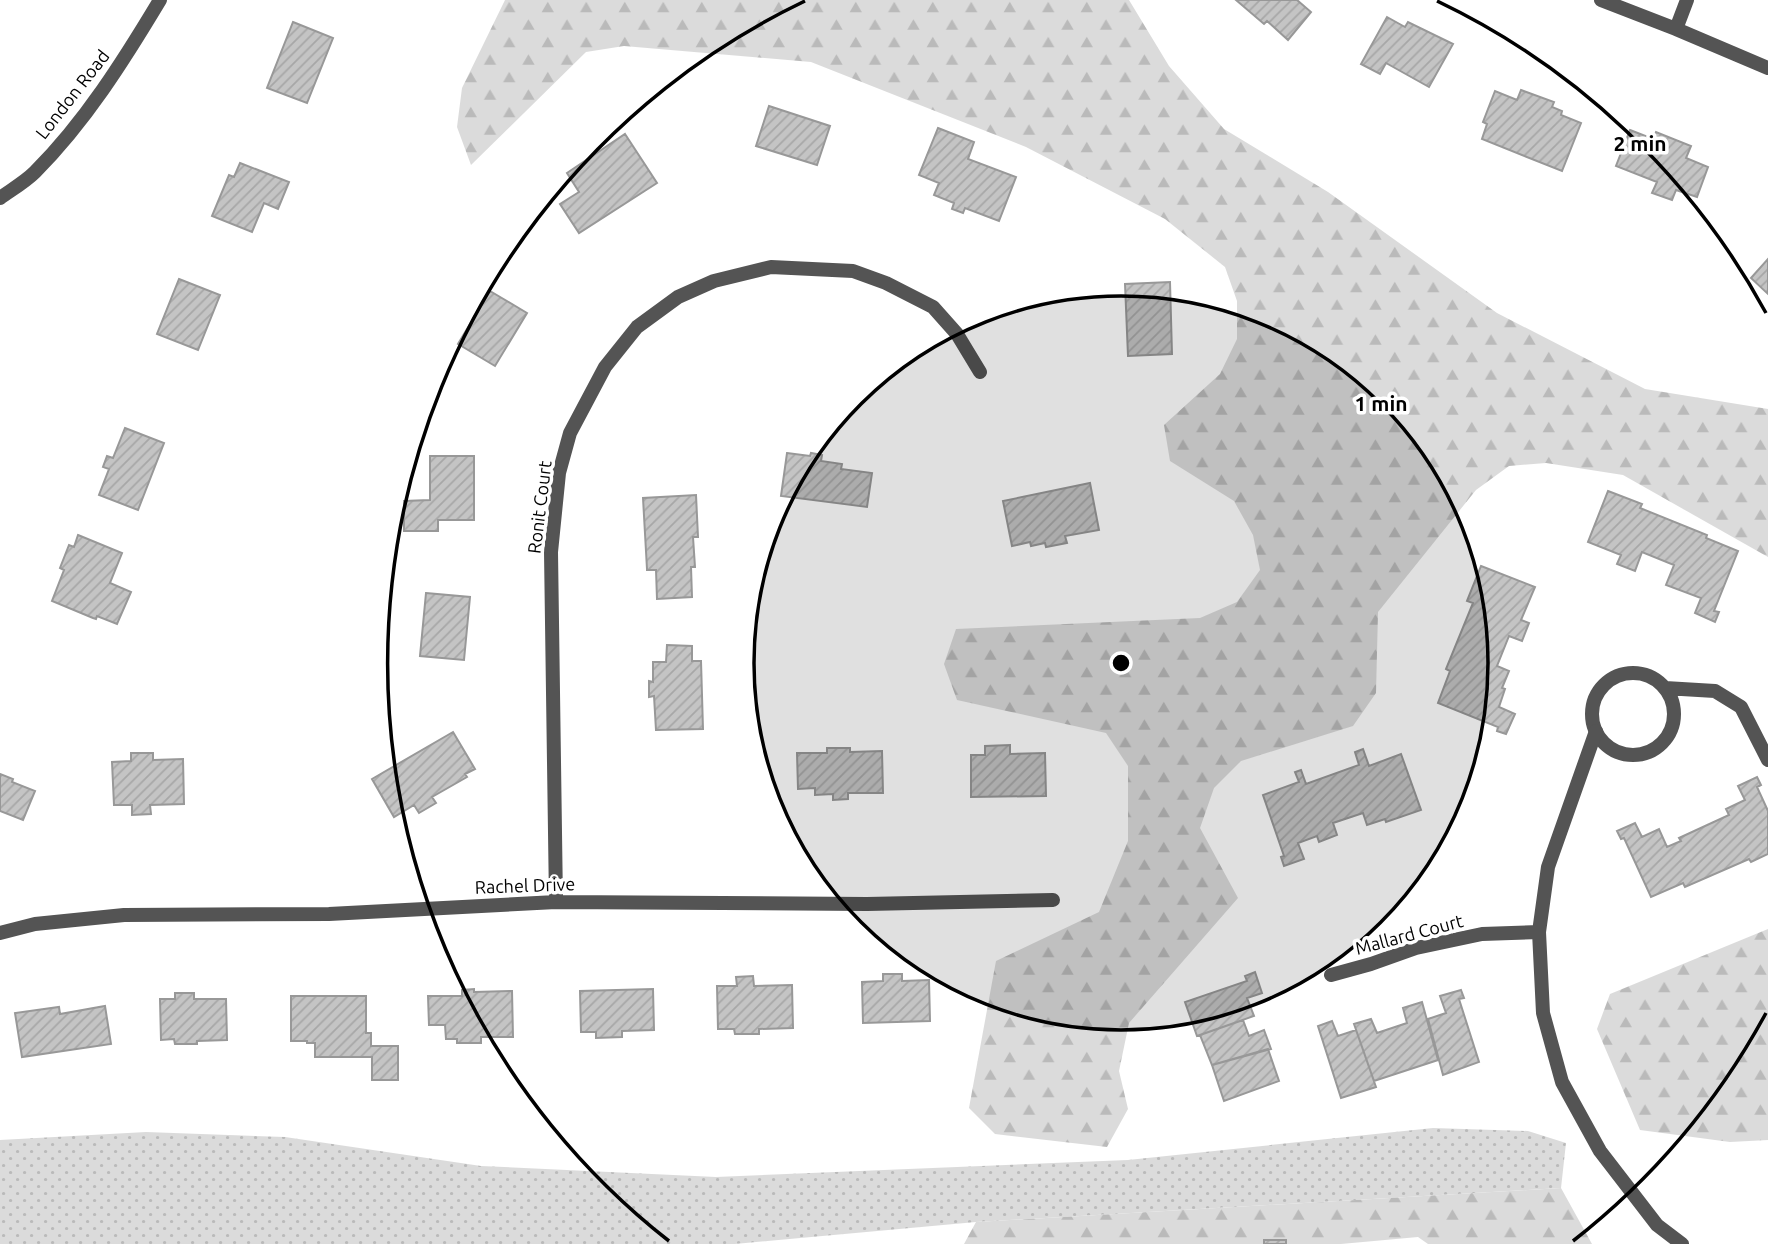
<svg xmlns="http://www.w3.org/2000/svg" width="1768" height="1244" viewBox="0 0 1768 1244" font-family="Ubuntu,sans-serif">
  <defs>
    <pattern id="grass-dots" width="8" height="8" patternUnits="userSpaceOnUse" patternTransform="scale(1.75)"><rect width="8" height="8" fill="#dbdbdb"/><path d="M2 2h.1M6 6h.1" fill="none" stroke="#bababa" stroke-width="1.8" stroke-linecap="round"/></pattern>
    <pattern id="forest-firs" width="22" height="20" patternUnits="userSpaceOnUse" patternTransform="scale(1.75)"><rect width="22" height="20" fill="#dbdbdb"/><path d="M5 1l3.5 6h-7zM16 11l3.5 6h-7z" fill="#bababa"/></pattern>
    <pattern id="building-hatch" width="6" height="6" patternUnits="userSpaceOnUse" patternTransform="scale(1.75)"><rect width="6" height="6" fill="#c4c4c4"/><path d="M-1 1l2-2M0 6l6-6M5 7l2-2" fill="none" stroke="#a7a7a7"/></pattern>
  </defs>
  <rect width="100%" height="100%" fill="#fff"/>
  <path fill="url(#grass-dots)" d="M1433,1128L1528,1131L1566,1143L1561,1188L976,1222L735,1244H0V1140L146,1132L285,1137L481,1166L716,1177L1128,1160Z"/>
  <path fill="url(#forest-firs)" d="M505,0H1129L1169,66L1224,129L1328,192L1497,313L1645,389L1768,409V557L1623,475L1546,463L1509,466L1476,490L1378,612L1376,693L1353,726L1241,761L1214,788L1200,828L1238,898L1129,1023L1119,1071L1128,1109L1107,1147L995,1134L969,1108L996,961L1099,912L1128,841V766L1106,733L957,700L944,664L956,629L1200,618L1237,602L1260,570L1253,535L1234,501L1170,461L1164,425L1220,374L1237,339V301L1225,267L1165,219L1026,147L811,62L624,46L586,52L471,165L457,127L462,88Z
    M1768,929V1140L1730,1142L1640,1130L1597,1029L1610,994Z
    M1561,1188L1592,1244H1428L1418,1237L1341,1244H964L976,1222Z"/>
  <path fill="url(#building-hatch)" stroke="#989898" stroke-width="2" d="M1236,0H1297L1311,12L1288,40L1267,21L1264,24Z
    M1387,17L1405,27L1408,22L1453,44L1429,87L1386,63L1380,74L1361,64Z
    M293,22L333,38L307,103L267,88Z
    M1521,90L1554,102L1552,107L1562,111L1561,115L1581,123L1562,171L1482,139L1487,124L1483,122L1495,91L1517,100Z
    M769,106L830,126L817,165L756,146Z
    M938,128L974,142L968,159L1016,177L999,221L965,208L963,213L952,209L954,203L934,195L939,183L919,175Z
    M1630,130L1653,139L1656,132L1691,146L1686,158L1708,167L1697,197L1676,190L1672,200L1652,193L1657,182L1616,166Z
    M625,134L657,183L579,233L560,204L579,192L567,173Z
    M240,163L289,182L278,209L264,203L252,232L212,216L229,175L234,177Z
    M1768,259V294L1751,278Z
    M179,279L220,295L198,350L157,334Z
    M1170,282L1172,354L1128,356L1125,284Z
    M490,291L527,313L495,366L458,344Z
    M125,428L164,443L138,510L99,495L109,469L103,467L107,456L113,458Z
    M787,453L810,456L811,453L822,455L821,461L842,464L841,469L872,473L867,507L781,496Z
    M430,456H474V520H438V531H404V501L430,500Z
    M1090,483L1099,530L1065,536L1067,543L1046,547L1045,543L1031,546L1030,542L1012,546L1003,501Z
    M1608,491L1642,504L1640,508L1707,535L1706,538L1738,551L1714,611L1719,612L1715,622L1695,613L1701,598L1666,585L1674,565L1642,552L1635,571L1617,564L1621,555L1588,542Z
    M696,495L698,537H693L695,567H691L692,597L657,599L656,570H647V569L643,498Z
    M78,535L122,553L110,583L131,592L117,624L97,616L96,619L93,618L52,601L64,570L60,568L69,545L74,547Z
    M1481,566L1535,587L1521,620L1529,623L1522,641L1509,636L1497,666L1509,671L1502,688L1505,689L1499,707L1515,714L1506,734L1497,731L1498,727L1438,703L1450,671L1446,669L1473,603L1467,601Z
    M426,593L470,597L464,660L420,656Z
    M667,645L692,646V661H701L703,729L656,730L654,696L649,697V681L653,682V662H666Z
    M453,732L475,769L465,774L467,777L432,797L436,803L419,813L414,805L394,817L372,779Z
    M1010,745V754L1045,753L1046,796L971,797V755H985V746Z
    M827,748H850V752L882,751L883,793H848V799L833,800V794L815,795V788L798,789L797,753H827Z
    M1363,749L1369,766L1401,754L1421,810L1386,822L1385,819L1367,825L1363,813L1333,823L1337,835L1319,842L1317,836L1298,843L1304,859L1284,866L1281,857L1284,856L1263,795L1299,782L1295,772L1301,770L1306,784L1359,765L1355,752Z
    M131,753H153V760L183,759L184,804L150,805L151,814L132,815V805H114L112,762L131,761Z
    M0,774L13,779L12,782L35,791L23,820L0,811Z
    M1757,777L1761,785L1757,787L1768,811V854L1751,862L1749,859L1685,887L1683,883L1651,897L1624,838L1621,839L1617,831L1635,823L1642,837L1659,829L1667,847L1681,841L1679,838L1729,815L1726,809L1745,800L1738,786Z
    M1255,972L1262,993L1247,998L1254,1016L1197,1036L1185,1002L1247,981L1245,976Z
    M883,974H902V981L929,980L930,1021L863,1023L862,982L883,981Z
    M753,976L754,986L792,985L793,1028L759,1029V1034H735L734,1029H718L717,986H737L736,977Z
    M474,989V992L512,991L513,1037H481V1043H457V1039H446L445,1025H429L428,996H462V990Z
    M653,989L654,1030L622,1031V1037L596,1038V1032H581L580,991Z
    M653,989L654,1030L622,1031V1037L596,1038V1032H581L580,991Z
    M1461,990L1464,998L1459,999L1479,1062L1443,1075L1428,1019L1446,1013L1440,996Z
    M175,993H194V999H226L227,1040L197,1041V1044H175L174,1039L161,1040L160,999H175Z
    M291,996H366V1033H371V1046H398V1080H372V1057H315V1043H307V1041H291Z
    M1422,1002L1438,1060L1374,1081L1354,1024L1371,1019L1377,1033L1407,1023L1403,1008Z
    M105,1006L111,1044L22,1057L15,1013L59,1007L60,1014Z
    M1243,1020L1249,1036L1264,1030L1271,1049L1212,1065L1200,1035Z
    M1332,1021L1338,1036L1356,1030L1376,1087L1341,1098L1318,1026Z
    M1268,1049L1279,1081L1224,1101L1212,1065Z
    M1264,1240H1286V1244H1264Z"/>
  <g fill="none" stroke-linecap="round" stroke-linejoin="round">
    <path stroke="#545454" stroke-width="14" d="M1592 714a41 41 0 1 1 82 0a41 41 0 1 1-82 0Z
      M1665,688L1715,691L1741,707L1768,760"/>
    <path stroke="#545454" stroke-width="14" d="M1601,0L1676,29L1768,68
      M1676,29L1687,0
      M1596,731L1548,867L1539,932L1543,1013L1562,1082L1600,1151L1657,1225L1682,1244
      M556,902L551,552L559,473L570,433L605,367L637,327L678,297L714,281L771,267L853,271L886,283L933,307L957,334L980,372
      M0,933L35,924L124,915L329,914L556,902L867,904L1053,900
      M1331,975L1371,964L1416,948L1482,934L1539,932"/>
    <path stroke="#545454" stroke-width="14" d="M0,198C11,190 25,182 35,172C85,122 124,60 160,0"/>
  </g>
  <circle cx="1121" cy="663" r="367" fill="#000" fill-opacity=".12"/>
  <g fill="none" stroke="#000" stroke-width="3.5">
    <circle cx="1121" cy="663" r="367"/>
    <path d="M1766 1013A734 734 0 0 1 1573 1241M669 1241A734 734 0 0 1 805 1M1437 1A734 734 0 0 1 1766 313"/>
  </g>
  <g text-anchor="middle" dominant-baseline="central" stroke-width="7" stroke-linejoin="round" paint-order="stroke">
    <g font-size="18" fill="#000" stroke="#fff">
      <text transform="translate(72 94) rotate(-52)">London Road</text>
      <text transform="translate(539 507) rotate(-83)">Ronit Court</text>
      <text transform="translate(525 885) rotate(-2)">Rachel Drive</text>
      <text transform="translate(1409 934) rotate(-15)">Mallard Court</text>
    </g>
  </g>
  <circle cx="1121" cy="663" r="10" fill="#000" stroke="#fff" stroke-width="3.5"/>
  <g font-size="21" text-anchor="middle" font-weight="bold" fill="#000" stroke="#fff" stroke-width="7" stroke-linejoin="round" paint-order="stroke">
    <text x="1640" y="151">2 min</text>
    <text x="1381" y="411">1 min</text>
  </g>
</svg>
